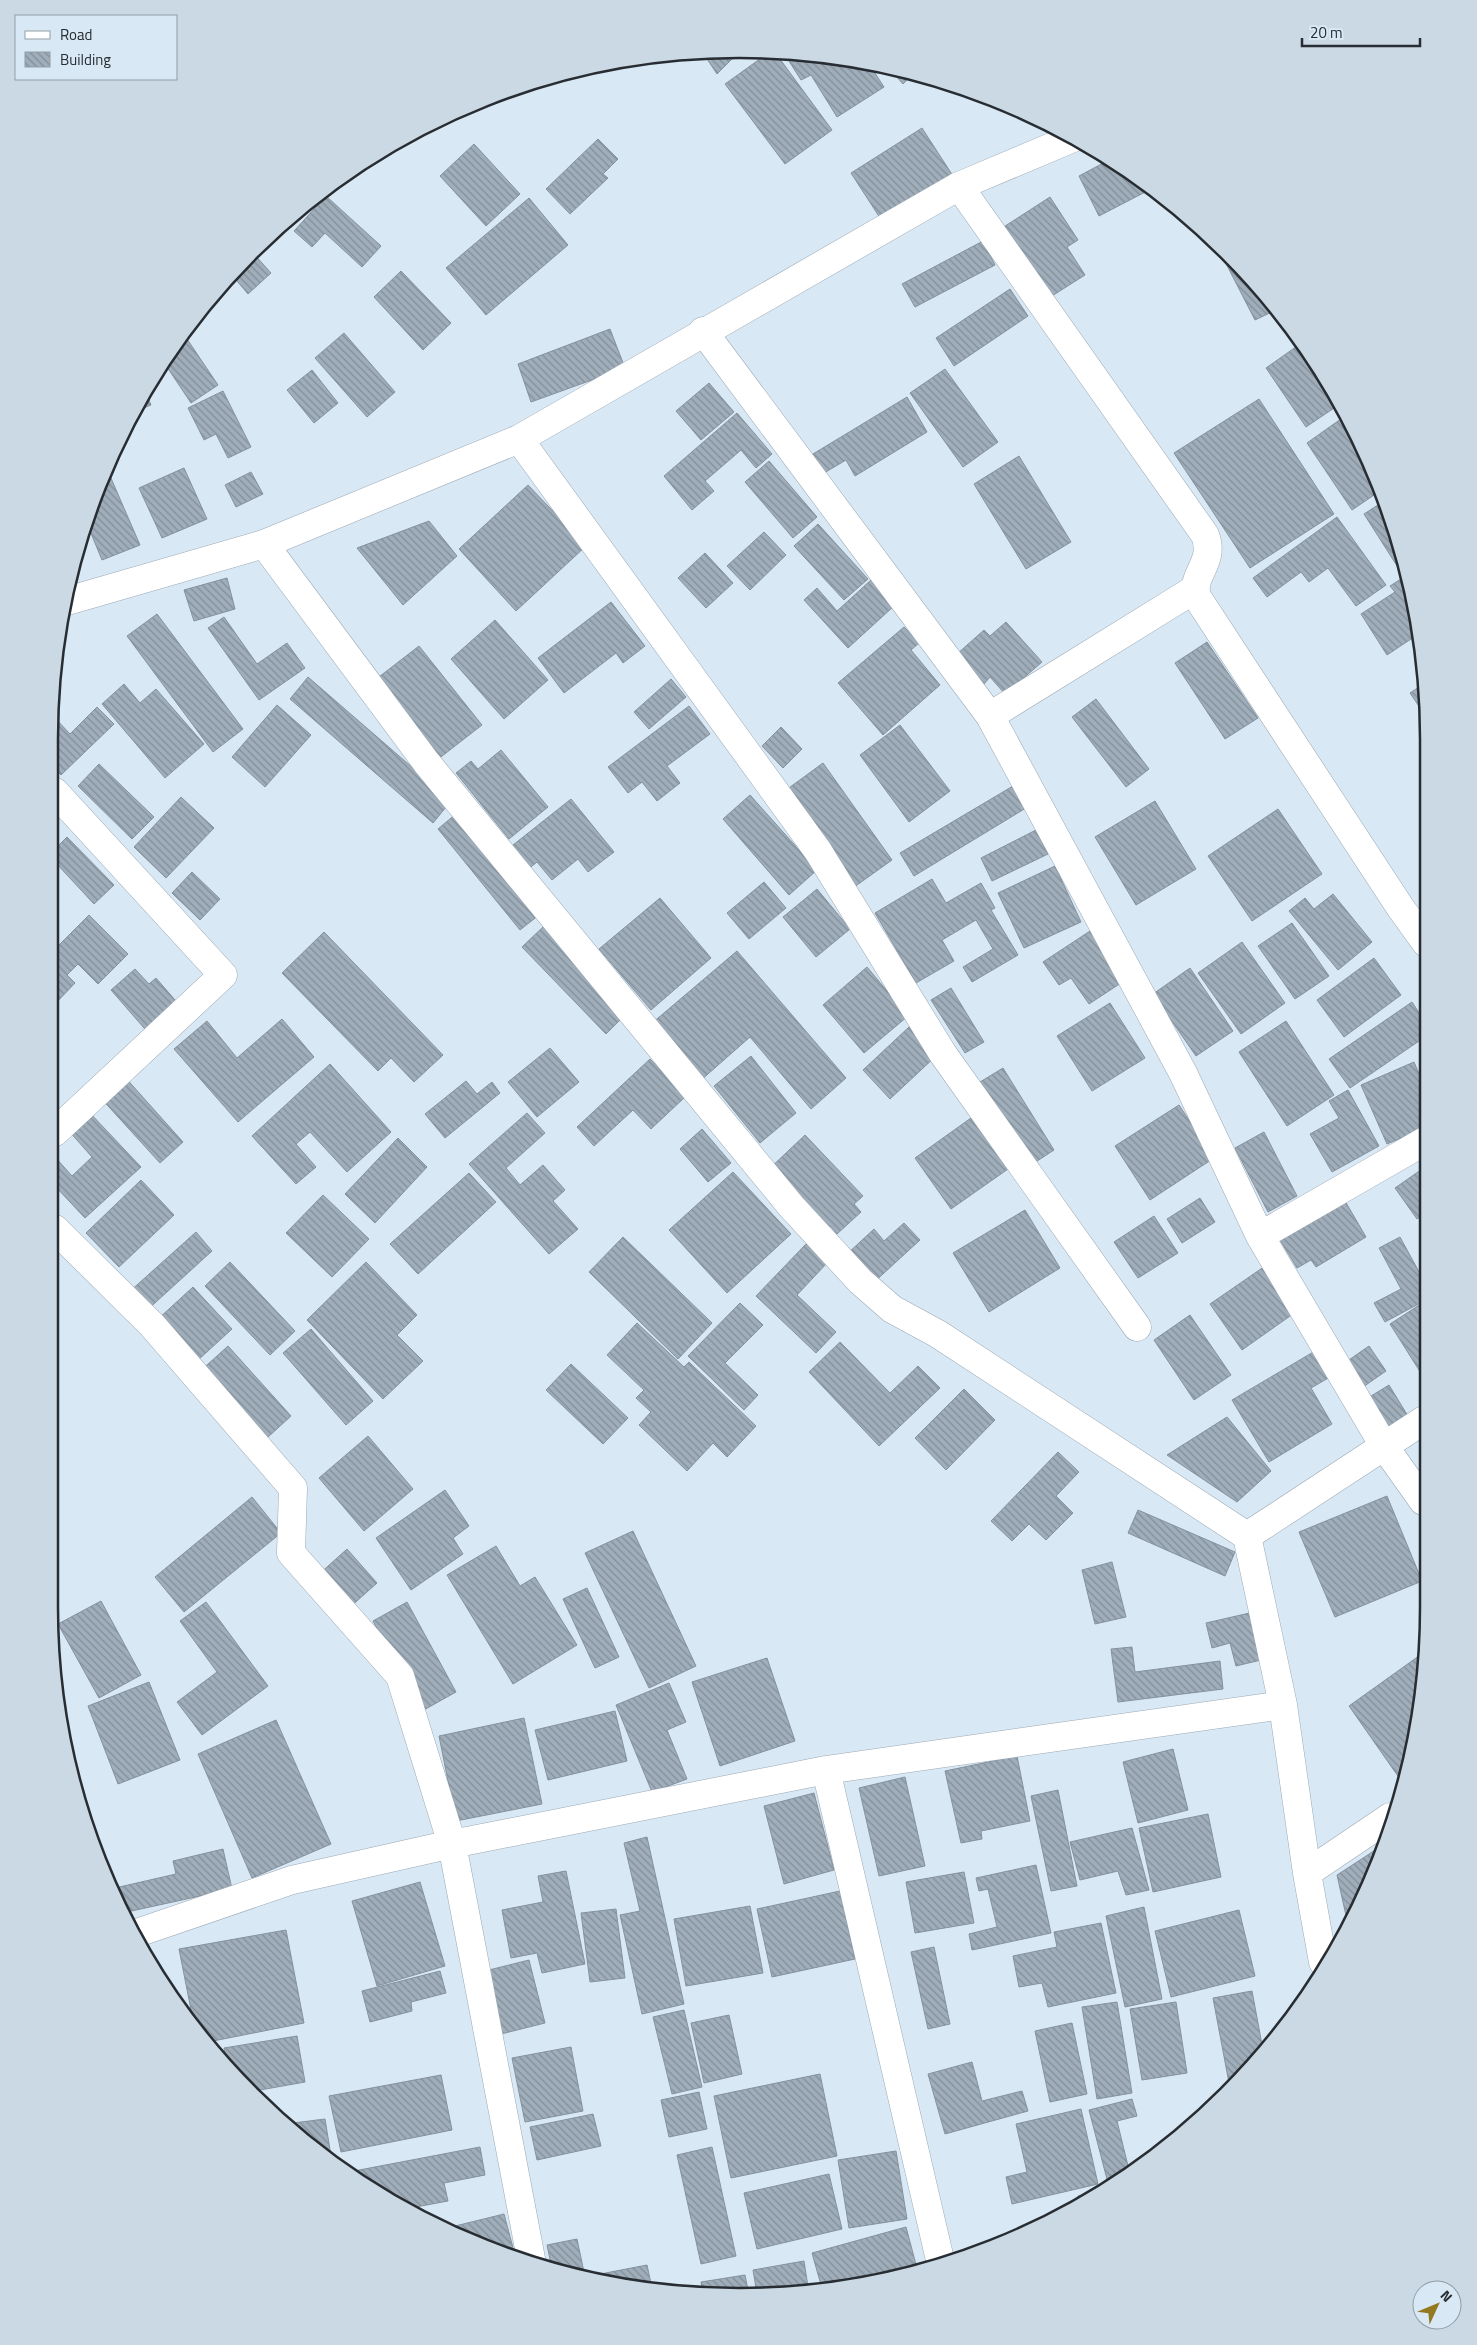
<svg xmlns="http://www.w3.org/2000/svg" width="1477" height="2345" viewBox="0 0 1477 2345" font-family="'Titillium Web',sans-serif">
  <defs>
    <pattern id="building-back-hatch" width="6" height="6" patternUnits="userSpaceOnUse" patternTransform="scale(1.25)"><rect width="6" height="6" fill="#9faeba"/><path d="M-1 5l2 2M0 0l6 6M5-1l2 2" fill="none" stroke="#828e98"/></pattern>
  </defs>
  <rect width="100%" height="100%" fill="#d8e8f4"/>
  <path fill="url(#building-back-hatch)" stroke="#84929e" d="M782,50L869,64L884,87L837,117L811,75L801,80Z
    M771,51H774L832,130L785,164L725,84Z
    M739,52L717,74L703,53Z
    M888,67L915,72L903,84Z
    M922,128L953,176L882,221L851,173Z
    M598,139L618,159L603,174L608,178L570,214L546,189Z
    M474,144L520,194L486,226L440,176Z
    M1109,160L1153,188L1099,216L1079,176Z
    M326,196L381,246L362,267L325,233L312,247L294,231Z
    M1050,197L1078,240L1067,247L1085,275L1044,301L999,230Z
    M529,198L568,245L486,315L446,268Z
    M983,241L995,265L915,307L902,284Z
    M1217,246L1257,284L1276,310L1255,320Z
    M253,253L271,273L248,294L232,275Z
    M401,271L451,323L423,350L374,297Z
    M1010,289L1028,316L954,366L936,338Z
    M610,329L625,368L531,402L518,364Z
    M183,333L218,385L191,403L165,364Z
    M344,333L395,392L367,417L315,358Z
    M1300,344L1336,394L1340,404L1306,427L1266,368Z
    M945,369L998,442L963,467L910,393Z
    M312,370L338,403L314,423L287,390Z
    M709,383L734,412L701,440L676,411Z
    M223,391L251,447L228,458L216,434L204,440L188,408Z
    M147,395L151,405L139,410Z
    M907,397L927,432L855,476L846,460L819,476L808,457Z
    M1259,399L1334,514L1250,568L1174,453Z
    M737,413L772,454L756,468L741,450L705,481L714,491L692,510L664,476Z
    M1345,416L1377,493L1352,510L1307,443Z
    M1019,456L1071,542L1026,569L974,484Z
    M769,461L817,517L793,538L745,482Z
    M184,468L207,519L162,538L139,488Z
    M107,469L140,545L102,560L88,526L101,474Z
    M251,472L263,494L236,507L225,485Z
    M528,485L586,546L516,611L459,549Z
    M1381,503L1405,560V564L1399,569L1364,514Z
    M1337,517L1386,585L1356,606L1328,568L1309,582L1301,572L1267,597L1253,578Z
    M429,521L457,556L403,605L357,548Z
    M818,524L868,579L844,600L794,546Z
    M764,532L786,555L750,590L727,566Z
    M705,553L733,583L706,608L678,578Z
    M1407,575L1417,635L1387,655L1361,614L1395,592L1390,586Z
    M227,578L235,609L194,621L184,590Z
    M871,580L894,606L848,648L804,600L817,588L837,611Z
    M611,602L645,646L623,663L616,653L564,693L538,658Z
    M157,614L243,729L213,752L127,636Z
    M224,617L257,664L287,643L305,668L259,700L208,628Z
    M495,620L548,680L504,719L451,659Z
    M1006,622L1042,662L1005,694L990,677L984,684L957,654L984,630L990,636Z
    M904,627L919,643L911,650L940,685L883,735L838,683Z
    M1207,642L1258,718L1225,739L1175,663Z
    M419,646L482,725L437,760L375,680Z
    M308,677L451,801L433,823L290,699Z
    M671,679L686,697L649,729L634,712Z
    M1425,683L1427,693V718L1410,693Z
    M124,684L140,703L156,689L204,744L165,778L102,704Z
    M1096,699L1149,769L1126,787L1072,717Z
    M277,705L311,735L265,787L232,757Z
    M689,706L710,734L667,766L680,783L657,801L642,782L628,793L608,767Z
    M97,707L114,724L61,775L55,768V718L70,734Z
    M900,725L950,791L909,822L860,755Z
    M781,727L802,749L783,768L762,746Z
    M501,750L548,807L509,839L456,773L471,761L478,769Z
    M823,763L892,860L850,890L782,793Z
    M99,764L154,817L132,839L78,786Z
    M1013,786L1026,808L914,876L900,853Z
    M750,795L817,870L789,895L723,819Z
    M181,797L214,828L166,878L134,847Z
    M571,799L614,852L588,872L578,859L552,880L537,862L526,871L508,849Z
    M1155,801L1196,869L1136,905L1095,837Z
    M1278,809L1322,874L1252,921L1208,856Z
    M457,813L539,915L520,930L438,829Z
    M1036,830L1048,854L992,881L981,858Z
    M67,837L114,885L94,904L55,862V849Z
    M1055,866L1081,922L1024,948L998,893Z
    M192,872L220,899L200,920L172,893Z
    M932,879L946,903L981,883L995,908L991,910L1018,955L972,982L963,967L993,949L976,920L942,940L954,961L916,983L875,913Z
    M764,882L786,908L749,939L727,913Z
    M817,889L850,929L816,957L783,917Z
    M1333,894L1372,942L1338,970L1289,911L1305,898L1314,909Z
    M660,898L711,958L651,1010L599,949Z
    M89,915L128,954L98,984L78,964L67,975L75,983L55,1004V949Z
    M1292,923L1329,976L1295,999L1258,946Z
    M545,925L629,1011L606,1034L522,947Z
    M1090,931L1124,981L1089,1004L1071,978L1059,985L1043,962Z
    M324,932L443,1055L414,1082L391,1058L378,1071L282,973Z
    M1242,942L1285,1003L1241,1034L1198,973Z
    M737,951L846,1078L811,1109L750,1037L700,1081L651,1024Z
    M1374,958L1401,995L1344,1037L1317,1000Z
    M867,967L908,1016L864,1053L823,1005Z
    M1190,968L1233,1031L1196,1056L1153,994Z
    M135,969L149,984L156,978L182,1008L151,1036L111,990Z
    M951,988L984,1042L965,1053L931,1000Z
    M1412,1002L1425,1022V1037L1350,1088L1329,1059Z
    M1110,1003L1145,1058L1092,1091L1057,1036Z
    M282,1019L314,1057L238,1122L174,1049L207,1021L237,1058Z
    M1286,1021L1334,1095L1287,1126L1239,1052Z
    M909,1027L936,1056L890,1099L863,1070Z
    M550,1048L579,1082L537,1117L508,1082Z
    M751,1056L796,1113L760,1143L714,1086Z
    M650,1059L685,1097L651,1129L633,1110L594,1146L577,1127Z
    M1414,1062L1425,1088V1128L1387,1144L1361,1085Z
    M330,1064L391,1132L347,1172L310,1132L296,1144L316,1167L296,1184L252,1136Z
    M1003,1068L1054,1150L1031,1165L980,1082Z
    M123,1075L183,1142L160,1163L99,1096Z
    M466,1081L477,1094L492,1082L500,1093L445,1138L425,1114Z
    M1348,1090L1379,1146L1332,1172L1310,1134L1339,1118L1329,1101Z
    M1179,1105L1214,1158L1150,1200L1115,1146Z
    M89,1112L141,1167L85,1218L55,1186V1157L72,1176L92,1157L69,1131Z
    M527,1113L545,1133L506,1168L520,1185L543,1165L565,1190L553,1201L578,1229L549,1254L469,1164Z
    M971,1118L1008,1169L951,1209L915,1158Z
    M702,1129L731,1163L708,1182L680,1149Z
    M1264,1132L1297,1196L1268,1212L1235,1148Z
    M805,1135L863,1196L854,1204L861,1212L837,1234L830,1226L825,1231L767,1171Z
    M398,1138L427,1167L375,1223L345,1194Z
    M1425,1167L1424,1214L1417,1219L1395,1188Z
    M733,1172L791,1234L727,1293L669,1230Z
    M469,1173L496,1202L418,1274L390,1244Z
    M141,1180L174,1215L119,1267L86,1233Z
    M323,1195L369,1239L332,1277L286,1233Z
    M1200,1198L1215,1222L1182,1243L1167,1219Z
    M1345,1201L1366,1237L1316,1267L1311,1260L1297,1268L1280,1240Z
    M1025,1210L1060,1268L989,1312L953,1253Z
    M1154,1216L1178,1253L1138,1278L1114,1242Z
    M904,1223L920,1240L872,1284L846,1255L874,1229L884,1241Z
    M196,1232L212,1251L145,1312L128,1293Z
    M623,1237L712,1323L678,1359L589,1272Z
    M1400,1237L1424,1281V1301L1385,1322L1374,1303L1401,1289L1379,1248Z
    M806,1244L827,1263L797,1295L836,1332L816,1353L756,1296Z
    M230,1262L295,1331L270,1355L205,1286Z
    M366,1262L417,1315L397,1335L423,1361L383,1399L307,1320Z
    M1268,1264L1300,1309L1242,1350L1210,1304Z
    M193,1287L232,1329L197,1361L158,1319Z
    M1424,1302V1378L1390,1324Z
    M740,1303L763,1325L725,1363L758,1395L744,1410L688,1356Z
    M1190,1315L1231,1375L1194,1400L1154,1340Z
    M637,1323L684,1367L689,1362L756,1426L727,1457L713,1443L687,1471L639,1425L651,1412L636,1398L644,1390L607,1355Z
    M311,1329L373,1401L346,1425L283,1353Z
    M840,1342L890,1393L918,1366L940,1388L879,1446L809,1372Z
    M228,1346L291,1416L267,1438L197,1374Z
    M1369,1346L1386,1371L1363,1387L1346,1362Z
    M1315,1351L1330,1377L1311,1388L1332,1424L1269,1462L1232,1400Z
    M571,1364L628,1418L603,1444L546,1390Z
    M1389,1385L1411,1421L1385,1437L1363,1401Z
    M964,1389L995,1420L946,1470L915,1438Z
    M1227,1417L1271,1471L1237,1502L1167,1455Z
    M368,1436L413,1489L364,1531L319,1478Z
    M1058,1452L1079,1472L1056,1496L1073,1513L1046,1540L1029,1524L1012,1541L991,1521Z
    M445,1490L469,1526L453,1538L463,1554L411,1590L376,1538Z
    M1387,1496L1422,1581L1335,1617L1299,1532Z
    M252,1497L281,1533L184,1612L155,1577Z
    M1138,1510L1235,1552L1225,1576L1128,1533Z
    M633,1531L696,1666L649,1688L585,1553Z
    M496,1546L520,1586L535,1577L577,1645L513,1684L447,1575Z
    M347,1549L377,1583L348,1609L317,1576Z
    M1112,1562L1126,1617L1095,1624L1082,1570Z
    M587,1588L619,1657L595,1668L563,1599Z
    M101,1601L141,1675L99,1698L58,1624Z
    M206,1602L268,1686L202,1735L177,1702L217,1672L180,1621Z
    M407,1602L456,1692L422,1711L373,1621Z
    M1254,1612L1265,1659L1236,1666L1230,1643L1212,1648L1206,1623Z
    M1132,1647L1135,1672L1220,1661L1223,1689L1118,1702L1111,1649Z
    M1423,1653L1422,1696L1400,1779L1349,1706Z
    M767,1658L795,1741L720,1766L692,1682Z
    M149,1682L180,1760L118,1784L88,1706Z
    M669,1683L686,1722L667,1730L687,1779L652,1792L616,1705Z
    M615,1711L627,1761L548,1780L535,1730Z
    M524,1718L542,1804L456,1821L439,1736Z
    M276,1720L331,1844L252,1878L198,1754Z
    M1173,1749L1188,1810L1138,1823L1123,1762Z
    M1017,1756L1030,1821L981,1831L982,1839L961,1843L945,1771Z
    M905,1777L925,1866L879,1876L859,1788Z
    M1058,1790L1077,1886L1051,1891L1031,1796Z
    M814,1793L834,1870L784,1884L764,1806Z
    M1208,1814L1221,1877L1153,1892L1139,1828Z
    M1132,1828L1149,1890L1126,1895L1118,1871L1080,1880L1070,1842Z
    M647,1837L684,2004L642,2014L620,1915L640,1911L624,1843Z
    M1383,1845L1376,1871L1347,1920L1337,1875Z
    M223,1849L232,1889L127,1912L115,1888L176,1874L173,1861Z
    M1036,1865L1051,1933L972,1950L969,1934L997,1927L988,1889L979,1891L976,1878Z
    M566,1871L585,1964L542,1973L537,1953L511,1958L502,1910L543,1902L538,1876Z
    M964,1872L974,1923L915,1933L906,1882Z
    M420,1882L445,1966L377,1986L352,1901Z
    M840,1891L855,1959L772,1977L757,1909Z
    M750,1906L763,1973L686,1986L674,1919Z
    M1144,1907L1162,1999L1125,2007L1106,1916Z
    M616,1909L625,1978L590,1982L581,1913Z
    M1239,1910L1255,1976L1171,1997L1155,1931Z
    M1101,1923L1116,1993L1048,2007L1042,1983L1019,1987L1013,1956L1057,1947L1054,1932Z
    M286,1930L304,2023L208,2042L194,2025L179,1949Z
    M934,1947L950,2024L928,2029L911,1952Z
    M529,1960L545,2023L501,2034L485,1971Z
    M440,1971L446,1993L411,2002L412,2011L370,2022L362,1991Z
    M1252,1991L1263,2050L1233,2082L1229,2083L1213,1998Z
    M1117,2002L1132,2093L1097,2099L1082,2007Z
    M1176,2002L1187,2073L1142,2080L1130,2009Z
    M684,2010L702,2087L672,2094L653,2017Z
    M729,2015L742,2074L704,2083L691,2023Z
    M1072,2023L1087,2094L1050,2102L1035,2031Z
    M297,2036L305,2082L249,2092L227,2065L224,2048Z
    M571,2047L583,2111L525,2122L512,2058Z
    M972,2062L982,2101L1022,2091L1028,2111L945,2134L928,2074Z
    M820,2074L837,2156L731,2178L714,2096Z
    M441,2075L452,2130L341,2152L329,2096Z
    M699,2092L707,2129L669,2137L661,2100Z
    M1132,2099L1137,2116L1117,2121L1128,2166L1145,2162L1109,2187L1089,2110Z
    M1081,2109L1098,2184L1012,2204L1006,2177L1027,2172L1016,2124Z
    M593,2114L601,2146L537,2160L530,2127Z
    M325,2119L332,2162L285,2124Z
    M480,2147L485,2175L444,2183L448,2201L405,2209L355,2178L354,2171Z
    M712,2147L736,2256L701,2264L677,2155Z
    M896,2151L907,2219L849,2228L838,2160Z
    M829,2174L842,2229L757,2249L744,2193Z
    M1103,2191L1080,2204L1078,2196Z
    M504,2214L516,2259L447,2228Z
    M906,2227L918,2272L821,2285L812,2253Z
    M577,2239L585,2277L647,2265L652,2288L604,2283L552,2269L547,2245Z
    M804,2261L808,2287L757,2294L753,2270Z
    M745,2275L749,2295L738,2296L703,2293L701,2282Z"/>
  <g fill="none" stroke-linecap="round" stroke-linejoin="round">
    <defs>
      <path id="minor" d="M959,186L1205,535C1216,563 1190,574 1197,597L1400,907L1426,943
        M703,331L990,716L1183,1073L1260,1236L1384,1446L1423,1501
        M519,439L818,851L943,1054L1137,1327
        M264,544L426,762L791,1206L860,1281L892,1309L938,1334L1247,1536L1283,1705
        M990,716L1195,589
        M55,792L223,975L55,1132
        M55,1229L152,1325L293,1488L291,1553L400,1676L452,1844L532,2264
        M1260,1236L1425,1141
        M1247,1536L1424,1420
        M826,1770L941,2264
        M1307,1873L1390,1817
        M137,1933L292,1880L452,1844L826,1770L1283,1705L1307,1873L1323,1962"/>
      <path id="tertiary" d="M67,601L264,544L519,439L959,186L1073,138"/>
    </defs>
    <use href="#minor" stroke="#9ba9b5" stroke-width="29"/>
    <use href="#tertiary" stroke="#9ba9b5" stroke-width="29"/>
    <use href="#minor" stroke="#fff" stroke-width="28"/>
    <use href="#tertiary" stroke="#fff" stroke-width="28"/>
  </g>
  <path d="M0 0H1477V2345H0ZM739 58H739A681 681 0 0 1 1420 739V1607A681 681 0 0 1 739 2288H739A681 681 0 0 1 58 1607V739A681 681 0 0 1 739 58Z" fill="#cad9e4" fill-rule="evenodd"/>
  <path fill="none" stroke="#272d32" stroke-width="2.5" d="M739 58H739A681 681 0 0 1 1420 739V1607A681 681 0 0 1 739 2288H739A681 681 0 0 1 58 1607V739A681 681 0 0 1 739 58Z"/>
  <rect x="15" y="15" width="162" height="65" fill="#d8e8f4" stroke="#919da6"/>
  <rect x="25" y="31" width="25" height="8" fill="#ffffff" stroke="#919da6"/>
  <text x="60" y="40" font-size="15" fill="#272d32">Road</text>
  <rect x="25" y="52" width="25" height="15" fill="url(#building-back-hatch)" stroke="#919da6"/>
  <text x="60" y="65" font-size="15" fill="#272d32">Building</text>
  <g transform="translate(1437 2305) rotate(46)"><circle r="24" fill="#d8e8f4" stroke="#919da6"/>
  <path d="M0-4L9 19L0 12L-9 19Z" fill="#937a21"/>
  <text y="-8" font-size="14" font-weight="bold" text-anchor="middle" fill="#272d32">N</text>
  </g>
  <path d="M1302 38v8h118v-8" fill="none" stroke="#272d32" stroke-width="2.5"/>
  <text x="1310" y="38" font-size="15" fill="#272d32" stroke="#d8e8f4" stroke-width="4" paint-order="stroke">20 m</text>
</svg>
